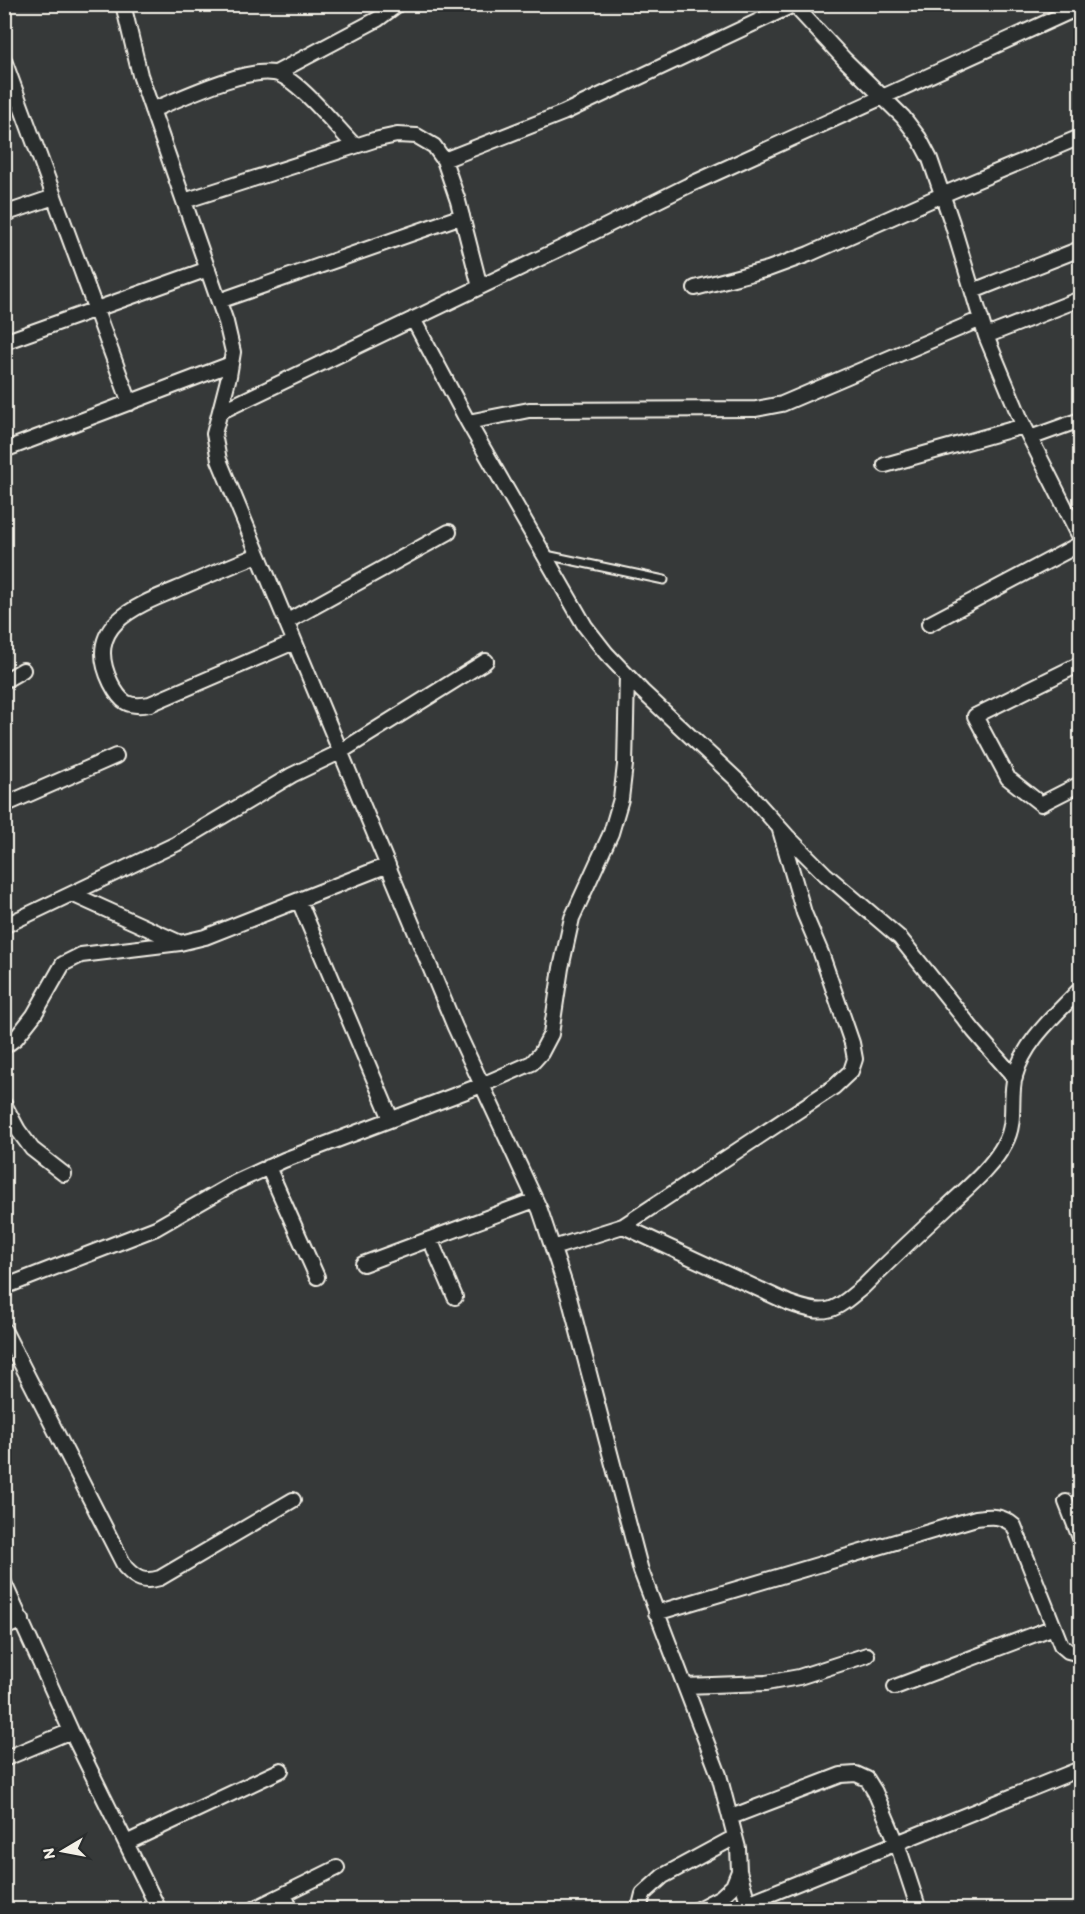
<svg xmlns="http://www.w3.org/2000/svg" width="1085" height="1914" viewBox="0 0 1085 1914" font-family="Itim,sans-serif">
  <rect width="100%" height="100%" fill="#363939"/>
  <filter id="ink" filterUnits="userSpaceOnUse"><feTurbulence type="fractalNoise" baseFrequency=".0167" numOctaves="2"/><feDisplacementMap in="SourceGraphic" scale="12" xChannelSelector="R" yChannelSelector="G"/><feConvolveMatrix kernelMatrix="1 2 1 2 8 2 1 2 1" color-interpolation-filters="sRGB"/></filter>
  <g filter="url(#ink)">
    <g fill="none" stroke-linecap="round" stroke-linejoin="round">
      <defs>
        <path id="service" d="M546,555L664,580"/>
        <path id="minor" d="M123,4L140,75L226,322L233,352L229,376L214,434L219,460L455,1027L540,1210L569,1297L641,1571L719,1775L738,1848L739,1871L733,1886L721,1897L696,1910
          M793,4L845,60L903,117L919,138L930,159L952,223L986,336L1021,420L1080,537
          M4,60L130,403
          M276,73L378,19L398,4
          M152,110C182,98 244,68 274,73C296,76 338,129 355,146
          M444,160L563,113L795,4
          M184,201L374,140L397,135L417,136L434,146L444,160L458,201L480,287
          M4,214L54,197
          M695,288L768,269L809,254L942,195L1080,137
          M973,291L1080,249
          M219,301L462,216
          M413,319L468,422L585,626L606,653L642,691L737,780L787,836L825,874L900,938L974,1031L1015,1078
          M986,336L1080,299
          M4,342L208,269
          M220,412L578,240L687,186L1080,7
          M468,422L529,410L756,409L782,404L981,319
          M1030,438L1080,420
          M4,450L231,364
          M885,465L1024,426
          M258,555C233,565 207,576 182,587C138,605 82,624 111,683C121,703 128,708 150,704L294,642
          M286,622L449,532
          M929,624L1080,544
          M1080,664L975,716L1008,778L1041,804L1080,784
          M4,681L23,670
          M4,805L116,756
          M72,894L178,942
          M299,901L391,1119
          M4,926L176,844L292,775L340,752L486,661
          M4,1047L16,1038L34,1015L63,964L81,955L180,943L205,937L388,865
          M4,1104L18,1130L32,1149L64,1174
          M268,1167L317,1277
          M623,1226L789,1303C828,1317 833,1312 864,1286C891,1259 919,1233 947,1207C967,1188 992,1168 1005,1143C1017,1122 1009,1098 1015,1076C1025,1040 1056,1015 1080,989
          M430,1239L455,1297
          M553,1248L623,1226L834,1087L851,1071L855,1059L852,1043L821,953L804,913L780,830
          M363,1264L535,1200
          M4,1287L156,1228L236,1182L284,1160L482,1085L532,1063L541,1053L551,1034L561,968L572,918L611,833L621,799L625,765L627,675
          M4,1330L125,1567C136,1579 144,1583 160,1578L293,1500
          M1066,1502L1080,1538
          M4,1583L71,1731L159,1910
          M656,1613L976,1518C992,1516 1002,1515 1014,1526L1061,1645L1068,1651L1080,1654
          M4,1628L22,1620
          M685,1686L766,1683L799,1677L867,1655
          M895,1687L1054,1627
          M4,1759L71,1731
          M731,1817L841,1775L856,1774L867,1779L875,1792L897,1843L919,1910
          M126,1843L281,1770
          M739,1871L750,1910
          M284,1895L291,1910
          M748,1903L1080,1769
          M252,1910L337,1868
          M639,1910L643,1894L663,1876L735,1837"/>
      </defs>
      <use href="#service" stroke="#f4f1e8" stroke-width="11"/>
      <use href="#minor" stroke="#f4f1e8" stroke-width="18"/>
      <use href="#service" stroke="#2a2d2e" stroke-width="7"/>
      <use href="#minor" stroke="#2a2d2e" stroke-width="14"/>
    </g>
  </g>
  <rect width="1085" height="1914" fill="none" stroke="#2a2d2e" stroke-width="24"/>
  <rect x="12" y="12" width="1061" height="1890" fill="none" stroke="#f4f1e8" stroke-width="2" filter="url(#ink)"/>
  <g transform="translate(63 1851) rotate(260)" stroke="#2a2d2e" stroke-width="4.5" paint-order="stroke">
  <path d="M0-4.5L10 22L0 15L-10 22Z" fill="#f4f1e8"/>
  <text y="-9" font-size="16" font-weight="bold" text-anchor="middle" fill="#f4f1e8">N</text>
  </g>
</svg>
